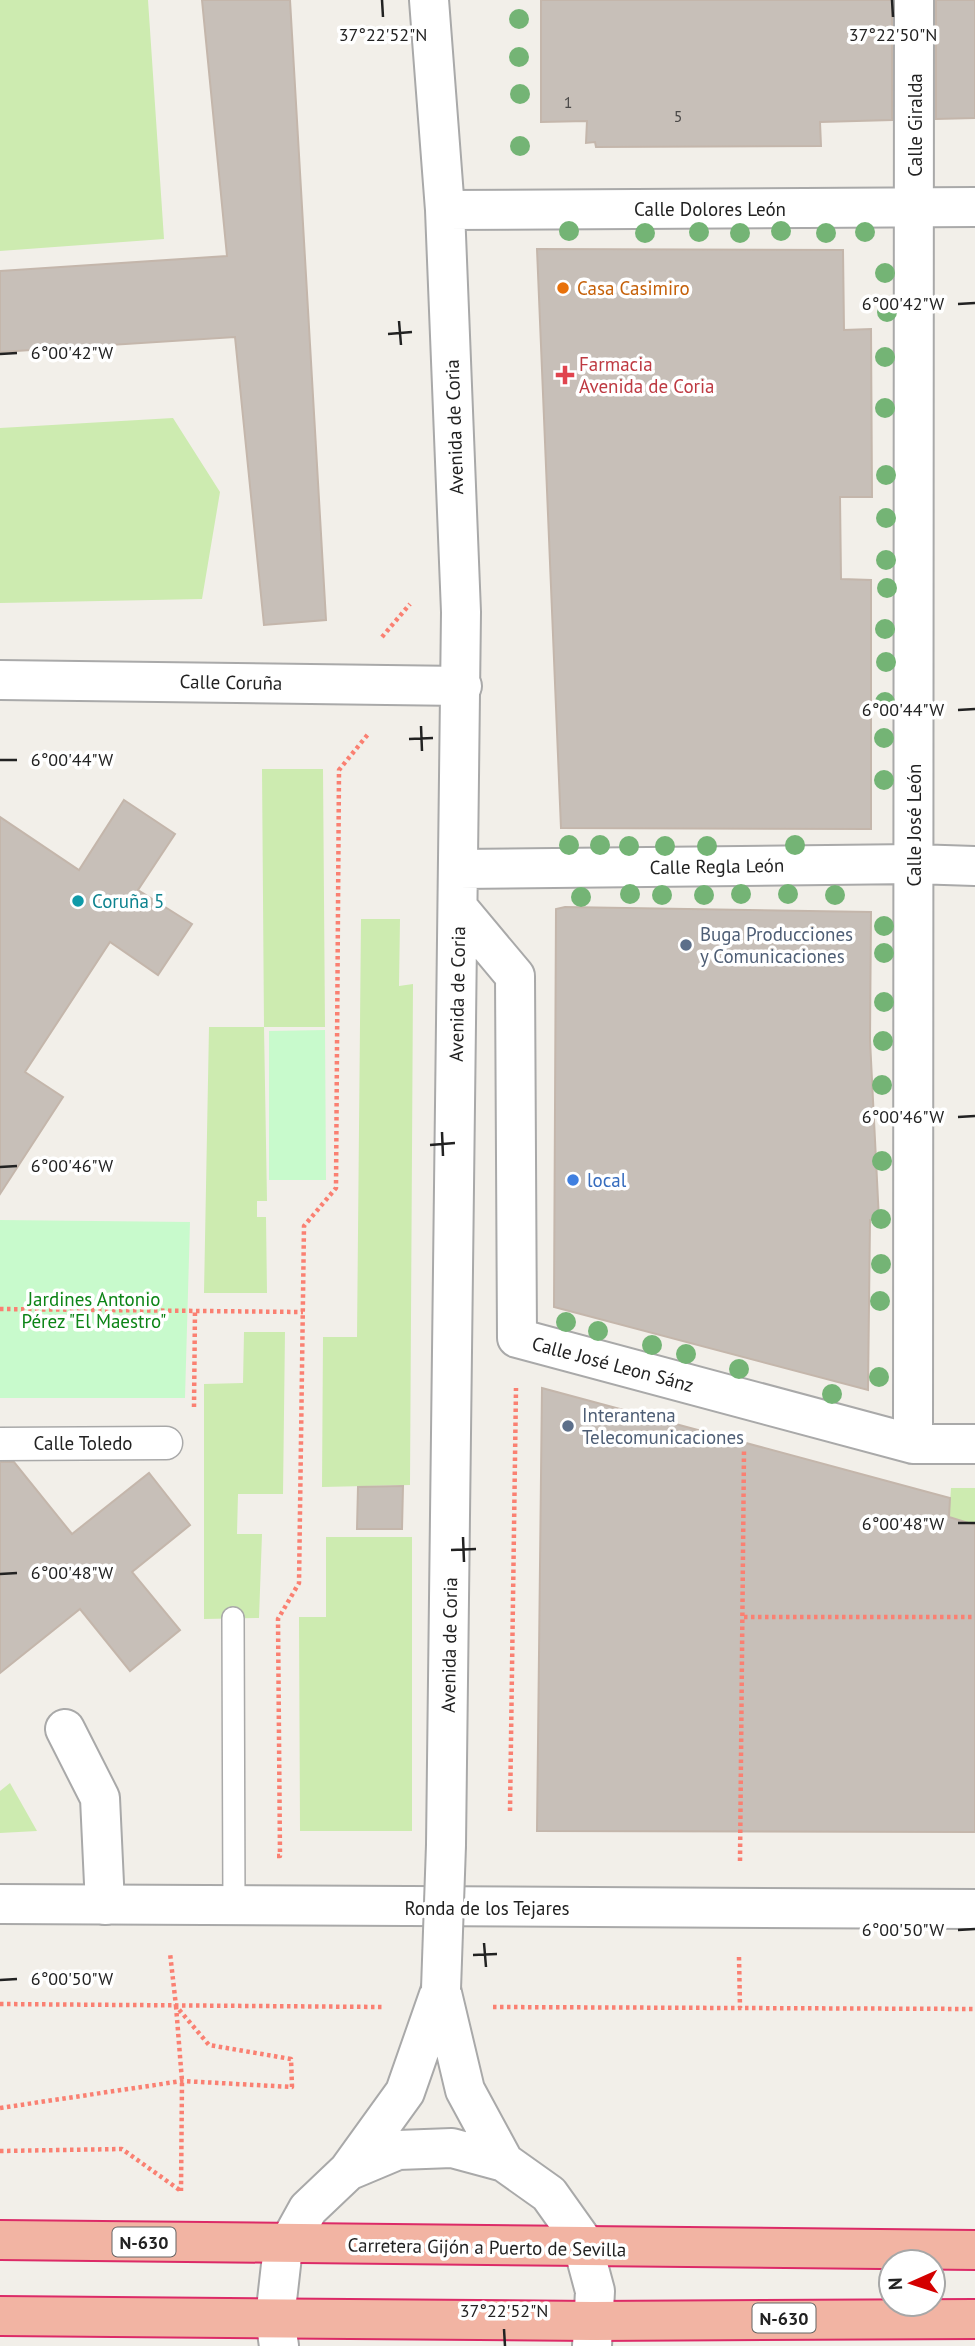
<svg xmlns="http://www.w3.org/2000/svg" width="975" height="2346" viewBox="0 0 975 2346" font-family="'PT Sans',sans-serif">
  <rect width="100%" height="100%" fill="#f2efe9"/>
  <path fill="#cdebb0" d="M0,0H148L164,239L0,251Z
    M173,418L220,492L202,599L0,603V428Z
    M262,769H323L325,1027H264L267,1201H257V1217H266L267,1293H204L209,1027H264Z
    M361,919H400L399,986L413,984L410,1485L322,1487L323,1337H357Z
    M244,1332H285L283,1494H238L237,1534H262L259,1618L204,1619V1384L243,1383Z
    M951,1488H975V1525L949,1517Z
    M326,1537H412V1831H300L299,1617H326Z
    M10,1783L37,1831L0,1833V1791Z"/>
  <path fill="#c8facc" d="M325,1030L326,1180H269V1031Z
    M0,1220L190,1222L185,1398H0Z"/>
  <path fill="#c7bfb8" stroke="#c4b6ab" stroke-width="2" d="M202,0H290L326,620L264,625L235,337L0,352V271L227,256Z
    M541,0H892V120L820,122L821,146L596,147L595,142L586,143L587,121L541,122Z
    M936,0H975V118L936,119Z
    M537,249L843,250L844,330L871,329L872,497H840L841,579L871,580V829L561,828Z
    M124,800L175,834L138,890L192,924L158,975L110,942L25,1072L63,1097L0,1194V817L79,870Z
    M565,907L871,912L870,1040L879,1220H870L868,1390L554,1307L556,909Z
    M542,1388L950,1498L949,1517L975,1525V1832L537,1831Z
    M0,1462H14L72,1534L149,1473L190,1525L132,1572L180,1630L130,1671L80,1609L0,1673Z
    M403,1486L402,1529H357L358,1487Z"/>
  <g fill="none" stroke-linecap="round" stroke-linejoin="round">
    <defs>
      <path id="service" d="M233,1618L234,1907"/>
      <path id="pedestrian" d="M0,1444L166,1443"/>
      <path id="minor" d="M429,0L445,210L461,612L446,1845
        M445,210L975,207
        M0,680L462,686
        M459,869L914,864L975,866
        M459,909L515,976L517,1338L913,1444H975
        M913,1444L914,0
        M65,1729L100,1798L105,1905
        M441,1989L465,2090L504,2162
        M348,2171L398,2150L452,2148L504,2162L549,2194L581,2239L595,2291L592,2346
        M279,2346L275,2318L282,2256L308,2209L348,2171L405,2092L441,1989"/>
      <path id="tertiary" d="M0,1904L975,1909"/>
      <path id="trunk" d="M0,2240L975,2250
        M0,2316L593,2321L975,2319"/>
    </defs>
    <use href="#service" stroke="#a9a9a9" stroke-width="24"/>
    <use href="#pedestrian" stroke="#a9a9a9" stroke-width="35"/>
    <use href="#minor" stroke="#a9a9a9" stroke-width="42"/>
    <use href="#tertiary" stroke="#a9a9a9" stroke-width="42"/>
    <use href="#trunk" stroke="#dc2a67" stroke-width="42"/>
    <path stroke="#fa8072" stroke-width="4.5" stroke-dasharray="3.5 3.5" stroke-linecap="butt" d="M382,637L410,604
      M0,1309L303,1312
      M194,1407L195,1310
      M744,1617H975
      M510,1811L516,1388
      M277,1856H280L278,1619L299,1583L304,1226L336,1188L339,770L369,733
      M740,1861L744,1450
      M739,1957L740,2008
      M0,2004L383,2007
      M176,2006L182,2081L181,2191
      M493,2007L975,2009
      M0,2108L182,2081L292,2087L291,2059L209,2045L176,2006L170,1953
      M0,2151L122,2149L181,2191"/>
    <use href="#service" stroke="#fff" stroke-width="21"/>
    <use href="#pedestrian" stroke="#fff" stroke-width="32"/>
    <use href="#minor" stroke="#fff" stroke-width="38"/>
    <use href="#tertiary" stroke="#fff" stroke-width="38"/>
    <use href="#trunk" stroke="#f2b4a3" stroke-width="38"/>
    <defs>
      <path id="minor-bridge" d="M441,1989L446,1845"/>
    </defs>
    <use href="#minor-bridge" stroke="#a9a9a9" stroke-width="42" stroke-linecap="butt"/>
    <use href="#minor-bridge" stroke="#fff" stroke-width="38"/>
  </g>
  <g fill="#74b475">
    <circle cx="519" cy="19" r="10"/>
    <circle cx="519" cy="57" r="10"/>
    <circle cx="520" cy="94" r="10"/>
    <circle cx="520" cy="146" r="10"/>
    <circle cx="569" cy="231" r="10"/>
    <circle cx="781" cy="231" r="10"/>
    <circle cx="699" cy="232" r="10"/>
    <circle cx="865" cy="232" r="10"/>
    <circle cx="645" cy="233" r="10"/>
    <circle cx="740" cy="233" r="10"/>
    <circle cx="826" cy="233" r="10"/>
    <circle cx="885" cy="273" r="10"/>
    <circle cx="887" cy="312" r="10"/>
    <circle cx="885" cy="357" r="10"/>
    <circle cx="885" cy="408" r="10"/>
    <circle cx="886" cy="475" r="10"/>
    <circle cx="886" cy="518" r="10"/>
    <circle cx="886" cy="560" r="10"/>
    <circle cx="887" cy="588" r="10"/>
    <circle cx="885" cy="629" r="10"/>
    <circle cx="886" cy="662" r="10"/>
    <circle cx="885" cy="702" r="10"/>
    <circle cx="884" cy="738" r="10"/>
    <circle cx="884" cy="780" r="10"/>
    <circle cx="569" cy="845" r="10"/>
    <circle cx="600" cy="845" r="10"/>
    <circle cx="795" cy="845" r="10"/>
    <circle cx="629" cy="846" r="10"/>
    <circle cx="665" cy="846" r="10"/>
    <circle cx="707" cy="846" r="10"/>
    <circle cx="630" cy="894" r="10"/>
    <circle cx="741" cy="894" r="10"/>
    <circle cx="788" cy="894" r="10"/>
    <circle cx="662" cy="895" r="10"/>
    <circle cx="704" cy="895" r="10"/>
    <circle cx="835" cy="895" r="10"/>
    <circle cx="581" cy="897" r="10"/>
    <circle cx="884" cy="926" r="10"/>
    <circle cx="884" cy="953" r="10"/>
    <circle cx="884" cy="1002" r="10"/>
    <circle cx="883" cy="1041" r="10"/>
    <circle cx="882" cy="1085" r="10"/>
    <circle cx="882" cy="1161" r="10"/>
    <circle cx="881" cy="1219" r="10"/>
    <circle cx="881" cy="1264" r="10"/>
    <circle cx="880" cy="1301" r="10"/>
    <circle cx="566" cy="1322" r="10"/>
    <circle cx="598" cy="1331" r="10"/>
    <circle cx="652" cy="1345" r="10"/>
    <circle cx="686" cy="1354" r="10"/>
    <circle cx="739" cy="1369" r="10"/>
    <circle cx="879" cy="1377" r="10"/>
    <circle cx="832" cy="1394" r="10"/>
  </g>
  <path fill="none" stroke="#222" stroke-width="2.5" d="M382,0L383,17M892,0L893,17M958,304L975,303M399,321L401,345M388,334L412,332M0,354L17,353M958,710L975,709M421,726L422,751M409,739L433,738M0,760H17M958,1117L975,1116M442,1132L443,1156M430,1145L455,1143M0,1167L17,1166M958,1523H975M463,1537L464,1562M451,1550L476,1549M0,1574L17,1573M958,1930L975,1929M484,1943L486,1967M473,1955L497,1954M0,1980L17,1979M504,2329L505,2346"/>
  <circle fill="#e8710a" stroke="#fff" stroke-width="2.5" cx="563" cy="288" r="7"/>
  <path fill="#e0444e" stroke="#fff" stroke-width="2.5" d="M561.5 364.5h7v7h7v7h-7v7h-7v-7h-7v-7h7z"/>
  <circle fill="#0f9aa8" stroke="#fff" stroke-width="2.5" cx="78" cy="901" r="7"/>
  <g fill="#5c6f8a" stroke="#fff" stroke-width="2.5">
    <circle cx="686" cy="945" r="7"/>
    <circle cx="568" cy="1426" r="7"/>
  </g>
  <circle fill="#3f7fe0" stroke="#fff" stroke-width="2.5" cx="573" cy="1180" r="7"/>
  <g text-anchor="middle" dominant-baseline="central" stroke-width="7" stroke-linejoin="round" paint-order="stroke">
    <g font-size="16" fill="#4b4948">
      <text x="568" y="102">1</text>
      <text x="678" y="116">5</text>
    </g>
    <g fill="#fff" stroke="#646464" stroke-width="2">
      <rect x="112.5" y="2227.5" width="63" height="29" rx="5"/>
      <rect x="752.5" y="2303.5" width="63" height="29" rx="5"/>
    </g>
    <g font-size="18" font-weight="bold" fill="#222">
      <text x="144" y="2242">N-630</text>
      <text x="784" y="2318">N-630</text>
    </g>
    <g font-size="19" fill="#222" stroke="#fff">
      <text transform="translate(915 125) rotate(-90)">Calle Giralda</text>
      <text x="710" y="209">Calle Dolores León</text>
      <text transform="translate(454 427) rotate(-92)">Avenida de Coria</text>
      <text transform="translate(231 682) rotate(1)">Calle Coruña</text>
      <text transform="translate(914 825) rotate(-90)">Calle José León</text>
      <text transform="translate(717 866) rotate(-1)">Calle Regla León</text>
      <text transform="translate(457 994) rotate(-89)">Avenida de Coria</text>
      <text transform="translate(613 1364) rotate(15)">Calle José Leon Sánz</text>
      <text x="83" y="1443">Calle Toledo</text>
      <text transform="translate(449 1645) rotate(-89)">Avenida de Coria</text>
      <text x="487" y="1908">Ronda de los Tejares</text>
      <text transform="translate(487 2247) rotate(1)">Carretera Gijón a Puerto de Sevilla</text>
    </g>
    <g font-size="19" fill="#c56008" stroke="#fff" text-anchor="start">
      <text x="577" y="288">Casa Casimiro</text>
    </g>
    <g font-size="19" fill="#be3a42" stroke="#fff" text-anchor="start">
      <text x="579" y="364">Farmacia<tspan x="579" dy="22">Avenida de Coria</tspan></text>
    </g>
    <g font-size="19" fill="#0d838f" stroke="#fff" text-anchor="start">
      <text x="92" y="901">Coruña 5</text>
    </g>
    <g font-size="19" fill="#4e5e75" stroke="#fff" text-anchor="start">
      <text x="700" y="934">Buga Producciones<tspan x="700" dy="22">y Comunicaciones</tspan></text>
      <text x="582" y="1415">Interantena<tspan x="582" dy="22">Telecomunicaciones</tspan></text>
    </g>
    <g font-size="19" fill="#366cbe" stroke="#fff" text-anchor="start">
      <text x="587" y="1180">local</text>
    </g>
    <g font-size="19" fill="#0c8416" stroke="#fff">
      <text x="94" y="1299">Jardines Antonio<tspan x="94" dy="22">Pérez "El Maestro"</tspan></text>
    </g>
  </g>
  <g font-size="18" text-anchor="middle" fill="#222" stroke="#fff" stroke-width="7" stroke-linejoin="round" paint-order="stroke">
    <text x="383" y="41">37°22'52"N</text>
    <text x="893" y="41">37°22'50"N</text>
    <text x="903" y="310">6°00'42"W</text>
    <text x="72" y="359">6°00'42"W</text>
    <text x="903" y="716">6°00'44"W</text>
    <text x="72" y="766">6°00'44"W</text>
    <text x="903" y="1123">6°00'46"W</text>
    <text x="72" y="1172">6°00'46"W</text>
    <text x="903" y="1530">6°00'48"W</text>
    <text x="72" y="1579">6°00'48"W</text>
    <text x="903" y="1936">6°00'50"W</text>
    <text x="72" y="1985">6°00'50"W</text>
    <text x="504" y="2317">37°22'52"N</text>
  </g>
  <g transform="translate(912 2283) rotate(267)"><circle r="33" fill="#ffffff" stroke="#a7a7a7" stroke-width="2"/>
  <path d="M0-5L12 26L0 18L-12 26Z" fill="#d40000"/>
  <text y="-10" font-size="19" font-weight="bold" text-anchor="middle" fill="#222222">N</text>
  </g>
</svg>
